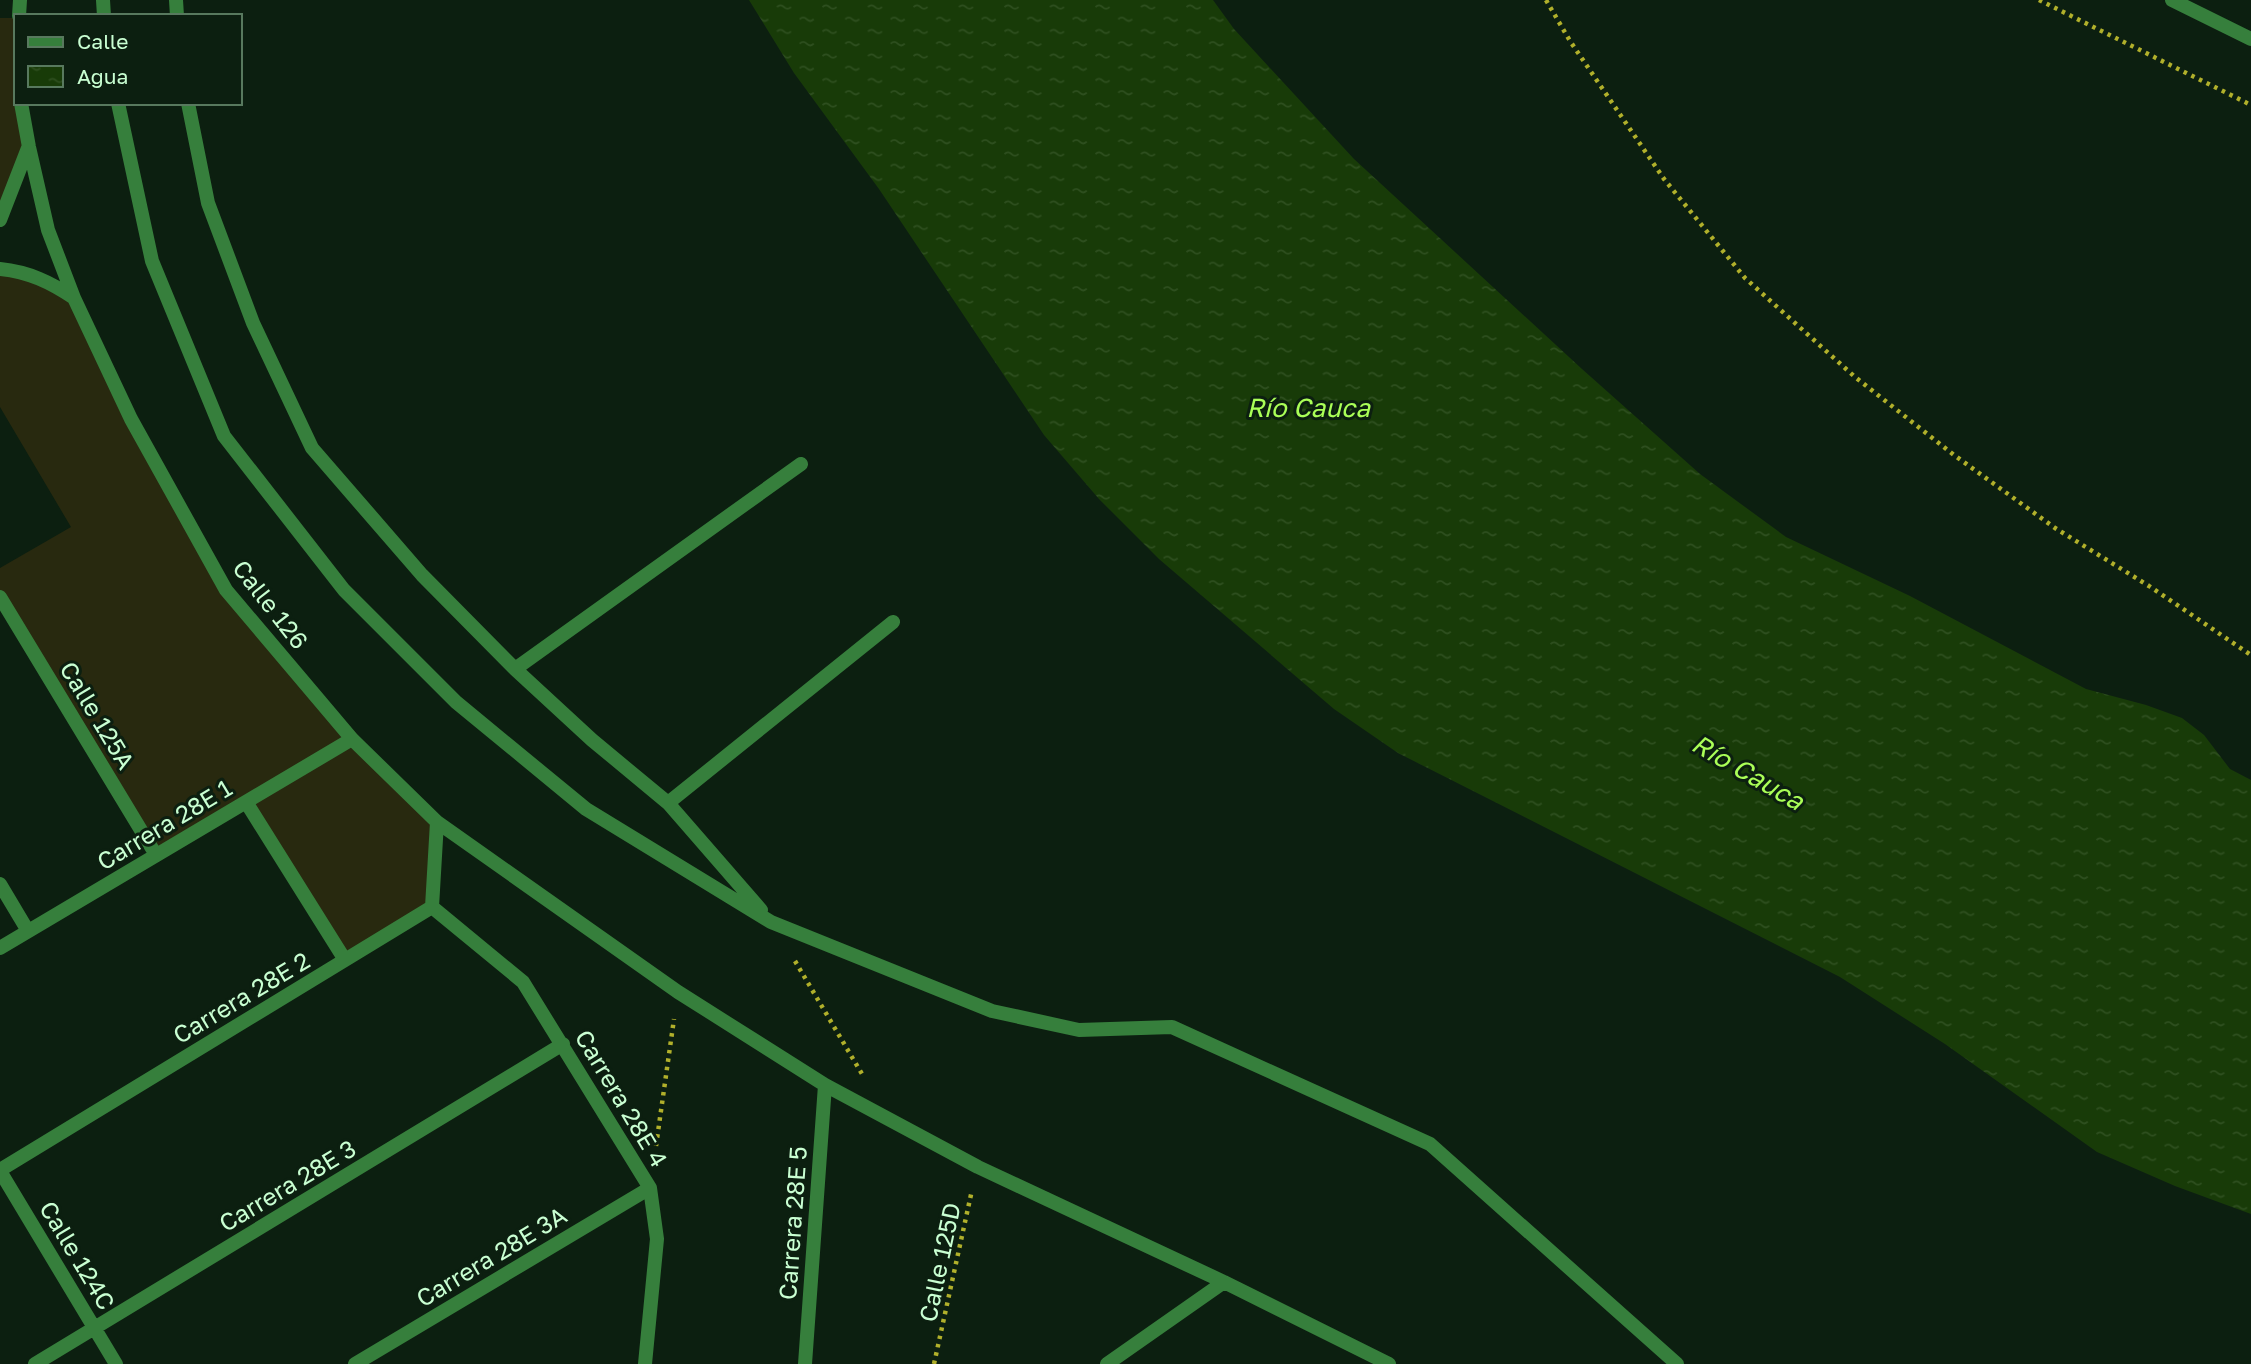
<svg xmlns="http://www.w3.org/2000/svg" width="2251" height="1364" viewBox="0 0 2251 1364" font-family="'Golos Text',sans-serif">
  <defs>
    <pattern id="water-ripples" width="26" height="14" patternUnits="userSpaceOnUse" patternTransform="scale(1.75)"><rect width="26" height="14" fill="#183b08"/><path d="M2 4q2-2 4 0t4 0M15 11q2-2 4 0t4 0" fill="none" stroke="#2e4f1f"/></pattern>
  </defs>
  <rect width="100%" height="100%" fill="#0c1f10"/>
  <path fill="#28290f" d="M0,18H16V103L29,147L0,220Z
    M0,269L74,298L226,590L437,822L432,907L345,960L246,802L156,855L0,597V568L71,527L0,407Z"/>
  <path fill="url(#water-ripples)" d="M749,0H1213L1234,29L1354,159L1582,369L1700,474L1786,537L1910,596L2086,689L2146,705L2182,718L2204,735L2230,769L2251,780V1214L2175,1186L2097,1152L1945,1044L1840,977L1398,753L1334,709L1159,559L1099,499L1044,435L879,189L794,73Z"/>
  <g fill="none" stroke-linecap="round" stroke-linejoin="round">
    <path stroke="#b1b02b" stroke-width="4.5" stroke-dasharray="3.5 5" stroke-linecap="butt" d="M1546,0L1570,41L1664,179L1745,278L1855,377L1954,455L2055,528L2149,586L2251,655
      M2039,0L2251,105
      M795,961L862,1074
      M656,1146L674,1019
      M934,1364L972,1190"/>
    <path stroke="#367f3c" stroke-width="14" d="M103,0L104,16
      M176,0L177,16
      M2172,0L2251,39
      M19,16L20,0
      M21,103L29,147L48,230L74,298L131,419L226,590L352,739L437,822L678,992L825,1085L978,1167L1224,1282L1389,1364
      M118,103L152,261L224,436L344,590L456,702L586,809L771,922L992,1011L1079,1030L1172,1027L1430,1144L1677,1364
      M188,103L208,203L253,323L312,448L422,575L515,669L592,740L668,803L761,910
      M0,220L28,148
      M0,269C29,272 50,282 74,298
      M0,597L156,855
      M515,669L801,464
      M246,802L345,960
      M668,803L893,622
      M0,884L28,931
      M432,907L523,982L650,1188L657,1239L645,1364
      M432,907L437,822
      M0,948L352,739
      M0,1170L432,907
      M0,1171L116,1364
      M35,1364L563,1044
      M355,1364L650,1188
      M805,1364L825,1085
      M1107,1364L1224,1282"/>
  </g>
  <g text-anchor="middle" dominant-baseline="central" stroke-width="6" stroke-linejoin="round" paint-order="stroke">
    <g font-size="24" fill="#c9ffd2" stroke="#0c1f10">
      <text transform="translate(271 604) rotate(52)">Calle 126</text>
      <text transform="translate(98 715) rotate(59)">Calle 125A</text>
      <text transform="translate(164 824) rotate(-31)">Carrera 28E 1</text>
      <text transform="translate(241 997) rotate(-31)">Carrera 28E 2</text>
      <text transform="translate(622 1098) rotate(59)">Carrera 28E 4</text>
      <text transform="translate(287 1185) rotate(-31)">Carrera 28E 3</text>
      <text transform="translate(792 1223) rotate(-86)">Carrera 28E 5</text>
      <text transform="translate(78 1255) rotate(59)">Calle 124C</text>
      <text transform="translate(491 1256) rotate(-31)">Carrera 28E 3A</text>
      <text transform="translate(939 1262) rotate(-78)">Calle 125D</text>
    </g>
    <g font-size="26" font-style="italic" fill="#aaff57" stroke="#0c1f10">
      <text x="1308" y="407">Río Cauca</text>
      <text transform="translate(1748 772) rotate(30)">Río Cauca</text>
    </g>
  </g>
  <rect x="14" y="14" width="228" height="91" fill="#0c1f10" stroke="#58795e" stroke-width="2"/>
  <rect x="28" y="37" width="35" height="10" fill="#367f3c" stroke="#58795e" stroke-width="2"/>
  <text x="77" y="49" font-size="21" fill="#c9ffd2">Calle</text>
  <rect x="28" y="66" width="35" height="21" fill="url(#water-ripples)" stroke="#58795e" stroke-width="2"/>
  <text x="77" y="84" font-size="21" fill="#c9ffd2">Agua</text>
</svg>
